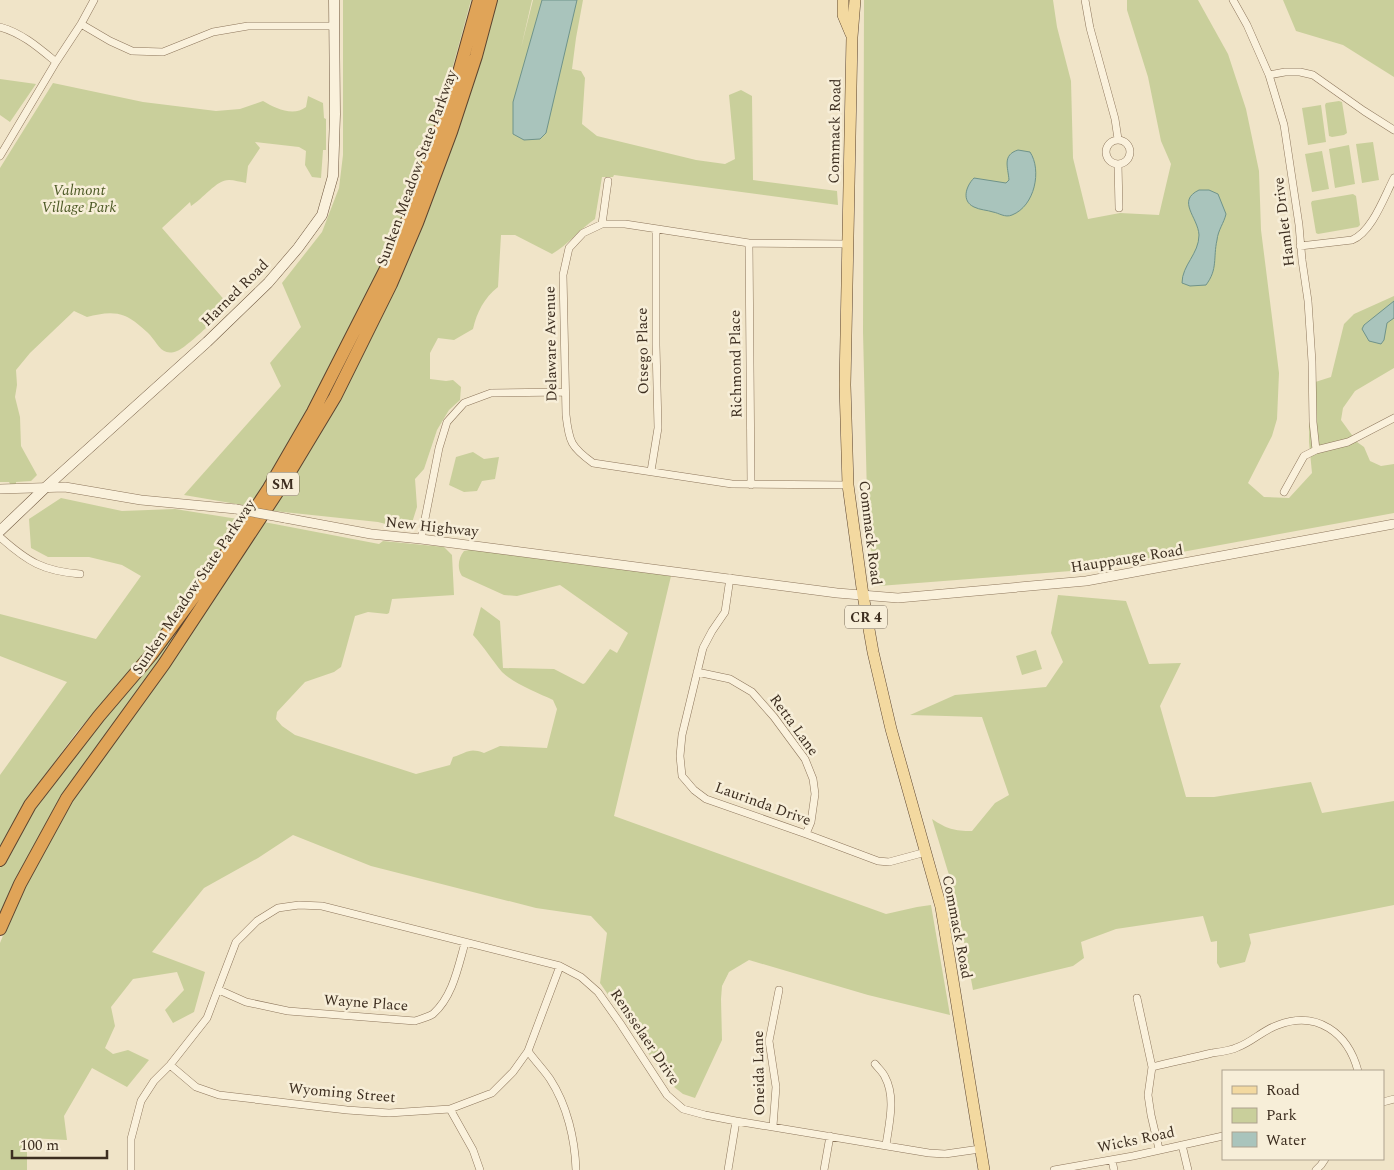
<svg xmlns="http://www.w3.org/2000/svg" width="1394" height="1170" viewBox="0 0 1394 1170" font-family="Spectral,serif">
  <rect width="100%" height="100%" fill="#f0e4c8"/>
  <path fill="#c9cf9b" d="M343,0H471C447,90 422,178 384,262C346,347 299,426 254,507L184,495L281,386L270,363L301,327L282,283L322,232L339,188L343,155Z
    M494,0H532L521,48L533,0H583L576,38L572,69L581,71L585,78L582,124L597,136L696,160L725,164L735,159L729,95L741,90L752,96L753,180L837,191L838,205L614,175L613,177H602L595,219C579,230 568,245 552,254L515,235H501L498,287C484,298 477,312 473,329L454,340L438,338L430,353V379L446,381L453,380L461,387L460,400L449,410L437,430L424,469L415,479L417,507L411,526L401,528L378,522L274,511L271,509L331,411Z
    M864,0H1053L1057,27L1071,81L1073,158L1088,219L1120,213L1159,215L1171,164L1161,141L1148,77L1127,10V0H1198L1228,54L1246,109L1259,171L1261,230L1279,373L1277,419L1272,436L1248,483L1264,497L1289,498L1312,473L1309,442V384L1331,377L1344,324L1354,314L1394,296V368L1355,391L1343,408L1341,420L1357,442L1364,447L1370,461L1381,466L1394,464V513L1084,570L879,586L868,537L863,332Z
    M1283,0H1394V77L1343,45L1296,31Z
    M0,79L36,84L10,122L0,115Z
    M53,83L143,102L216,111L240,109L263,101C275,108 293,117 306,107L308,96L323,103L324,118L326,119V150H323L321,178L312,177L305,165L306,151L299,147L255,142L260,148L248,166L246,183C241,182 234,180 229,180C216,180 203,199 191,206L190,202L162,228L227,303L225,311C215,319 186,348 177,351C162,357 158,344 150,335C144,329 133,319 125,316C112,311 100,314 87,317L74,311L30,353L16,370L17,385L15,397L20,417L21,446L37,475L31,481L16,482V484H10L9,482H0V168Z
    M1339,101L1342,102L1347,133L1344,135L1332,137L1329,136L1325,105L1326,103Z
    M1321,105L1326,142L1308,145L1302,108Z
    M1373,142L1379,180L1362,183L1356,144Z
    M1349,145L1355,184L1335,188L1329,149Z
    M1322,151L1329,189L1312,192L1305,154Z
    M1353,194L1356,196L1360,225L1358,227L1318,234L1316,233L1311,203L1312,201Z
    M473,452L484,459L499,457L495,479L482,481L477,491L464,492L449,485L456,457Z
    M61,498L122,511L175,509L244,520L176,617L76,733L42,779L0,848V775L67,682L0,656V614L96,639L141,576L122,565L89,557H48L31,548L29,519Z
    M264,522L379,544L383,541L444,547L452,555L454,595L392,599L389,613L387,614L368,612L355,616L341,667L334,672L305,682L277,712L276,719L282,726L295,735L416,774L450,765L453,757C467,753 469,747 484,753L500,746L547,748L557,709L553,700C538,693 514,684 502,672C492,660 484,647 473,635L481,607L500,621L503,668L554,669L583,684L585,683L610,649L617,653L628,633L560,585L517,596L504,595L462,576C457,569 458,558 464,551L473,549L671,576L614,816L886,914L917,907L931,905L950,1015L868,995L749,960L729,972L722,986L721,999L722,1040L695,1098L683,1094L669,1083L600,983L607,933L591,916L536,908L371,866L293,835L258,858L204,888L152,952L205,972L194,1012L173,1023L165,1010L184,990L177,972L133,979L111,1007L115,1026L105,1048L113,1054L128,1050L149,1060L127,1087L92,1068L64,1116L67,1140L30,1138L27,1150V1170H0V943L15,906L58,822L248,544L254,540Z
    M1058,595L1126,601L1149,664L1181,663L1160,706L1186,797H1214L1311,782L1322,813L1394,801V905L1249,934L1251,943L1245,962L1220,968L1217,963V941L1211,942L1203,916L1116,929L1081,942L1084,958L1073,966L973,990L956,898L932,819C947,829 954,831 972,831L995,803L1009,795L982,717L910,715L955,695L1046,687L1063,662L1051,633Z
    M170,635L174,639L61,802L0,919V868L9,851L46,791Z
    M1036,650L1042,669L1022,675L1016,656Z"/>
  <path fill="#a9c4bc" stroke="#6f938a" d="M542,0H577L546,133L540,139L524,140L513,134V102Z
    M1018,150L1030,152C1042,170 1035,206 1012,215C1005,218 999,213 993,212C987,210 980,210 974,207C961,201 966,186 974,178L1006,183L1009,180C1008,167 1002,155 1018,150Z
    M1199,190H1209L1218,194L1226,214C1224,223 1218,230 1217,240C1213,258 1218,269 1206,285L1190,286L1182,283C1182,265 1199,254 1199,235C1198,217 1176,201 1199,190Z
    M1394,301V318L1387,323L1384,340L1381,344L1369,341L1362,329L1364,325Z"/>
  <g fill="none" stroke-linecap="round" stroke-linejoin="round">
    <defs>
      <path id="minor" d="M1085,0L1090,28L1115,119L1118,139
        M1233,0L1247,25L1269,75L1284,125L1299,225L1302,260L1308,301L1312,362L1313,422L1316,450
        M81,24L110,41L132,51L163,52L213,32L248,26H334
        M0,27C22,33 39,48 56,62
        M1269,75L1285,72H1300L1313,75L1364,111L1394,130
        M1106 152a12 12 0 1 1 24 0a12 12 0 1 1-24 0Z
        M0,156L56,62L81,24L94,0
        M1118,164L1119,208
        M602,224L608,181
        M749,243L751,485
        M1300,246L1352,240C1372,232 1384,197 1394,178
        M651,471L658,428L656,345V229
        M848,485L732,484L593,463C571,447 569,442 566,415L563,275L569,248L583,233L602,224H625L749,243L848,244
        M1284,492L1304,456L1316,450L1348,442L1394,418
        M0,537C28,562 43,571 80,574
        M421,539L439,448L447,422L464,403L491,393L565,392
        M730,578L725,612L712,631L703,648L682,735L680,756L682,776L694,790L706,799L806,834L878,861L889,862L926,852
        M697,672L730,679L752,692L774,717L805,759L813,779L815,794L811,822L806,834
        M219,990L246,1002L288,1011L415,1021C421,1019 428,1017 433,1014C453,996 458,967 465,943
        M1137,998L1152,1067L1148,1095L1151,1115L1159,1149
        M528,1051C535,1061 544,1070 550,1079C567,1105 575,1139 576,1170
        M875,1064C878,1068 883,1072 885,1077C896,1097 889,1124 886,1145
        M170,1065L196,1087L219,1095L347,1110L389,1113L450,1109L492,1093L513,1072L528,1051L560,966
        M1152,1067C1172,1062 1192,1058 1212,1053C1220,1052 1230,1051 1238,1047C1252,1042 1263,1030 1278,1025C1317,1010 1348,1033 1358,1071
        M1383,1102L1394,1099
        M450,1109L473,1150L480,1170
        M773,1126L776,1087L769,1041L779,990
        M1182,1145L1188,1170
        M1112,1160L1114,1170
        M131,1170V1139L141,1101L154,1081L170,1065L207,1018L236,942L257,921L278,908L299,905L322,906L560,966L581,977L598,992L620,1023L667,1095L683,1109L705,1115L736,1121L929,1153L945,1154L980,1149
        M728,1170L736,1121
        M824,1170L830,1136
        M1054,1170L1133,1156L1223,1136
        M1316,1170L1321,1165L1325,1159"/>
      <path id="tertiary" d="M0,489L65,487L141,500L236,509
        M285,518L371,534L421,539L837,593L898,598L1086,581L1394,524"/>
      <path id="secondary" d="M0,531L46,487L207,342L268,283L298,248L322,215L333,176L335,114L334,0"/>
      <path id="primary" d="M843,0V15L851,34
        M855,0L852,37L845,385L848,485L863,595L873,652L891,729L941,907L984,1170"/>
      <path id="motorway" d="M0,860L30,805L99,716L151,655L227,552L269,488L313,412L396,249L414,203L456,83L479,0
        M0,929L20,884L67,798L164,664L282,485L335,397L391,284L417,223L451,132L476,56L491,0"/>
    </defs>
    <use href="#minor" stroke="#8d765c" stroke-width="8"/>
    <use href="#tertiary" stroke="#8d765c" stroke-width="10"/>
    <use href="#secondary" stroke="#6f573f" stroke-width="11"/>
    <use href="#primary" stroke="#5b4430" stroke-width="12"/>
    <use href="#motorway" stroke="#5b4430" stroke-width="14"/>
    <use href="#minor" stroke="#faf1dc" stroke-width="7"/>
    <use href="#tertiary" stroke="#faf1dc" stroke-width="9"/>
    <use href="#secondary" stroke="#faf1dc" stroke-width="10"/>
    <use href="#primary" stroke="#f3d9a0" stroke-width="11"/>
    <use href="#motorway" stroke="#e0a458" stroke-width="12"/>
    <defs>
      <path id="tertiary-bridge" d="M236,509L285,518"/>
    </defs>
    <use href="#tertiary-bridge" stroke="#8d765c" stroke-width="10" stroke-linecap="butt"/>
    <use href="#tertiary-bridge" stroke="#faf1dc" stroke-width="9"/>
  </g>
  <g text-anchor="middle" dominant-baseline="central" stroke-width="5" stroke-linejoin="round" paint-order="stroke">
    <g fill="#f7eed8" stroke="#756857" stroke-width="1">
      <rect x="267" y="472.5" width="32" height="23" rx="4"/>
      <rect x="845" y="605.5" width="42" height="23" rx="4"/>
    </g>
    <g font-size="14" font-weight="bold" fill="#3d2e20">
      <text x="283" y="484">SM</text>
      <text x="866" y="617">CR 4</text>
    </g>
    <g font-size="15" fill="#3d2e20" stroke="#f7eed8">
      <text transform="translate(835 131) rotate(-89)">Commack Road</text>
      <text transform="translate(417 168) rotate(-70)">Sunken Meadow State Parkway</text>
      <text transform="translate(1284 222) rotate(-97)">Hamlet Drive</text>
      <text transform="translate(235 293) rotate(-45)">Harned Road</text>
      <text transform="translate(551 344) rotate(-91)">Delaware Avenue</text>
      <text transform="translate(643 351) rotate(-91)">Otsego Place</text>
      <text transform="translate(736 364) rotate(-91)">Richmond Place</text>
      <text transform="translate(432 527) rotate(6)">New Highway</text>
      <text transform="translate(870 533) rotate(83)">Commack Road</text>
      <text transform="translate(1127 559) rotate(-9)">Hauppauge Road</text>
      <text transform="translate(194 587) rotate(-56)">Sunken Meadow State Parkway</text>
      <text transform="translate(794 725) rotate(54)">Retta Lane</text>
      <text transform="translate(763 804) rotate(20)">Laurinda Drive</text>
      <text transform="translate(957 927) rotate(79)">Commack Road</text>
      <text transform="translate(366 1003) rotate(4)">Wayne Place</text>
      <text transform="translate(645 1037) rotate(56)">Rensselaer Drive</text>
      <text transform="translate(759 1073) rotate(-91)">Oneida Lane</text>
      <text transform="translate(342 1093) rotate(5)">Wyoming Street</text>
      <text transform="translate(1136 1140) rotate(-12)">Wicks Road</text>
    </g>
    <g font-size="15" font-style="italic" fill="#4d5a26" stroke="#f7eed8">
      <text x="79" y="190">Valmont<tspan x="79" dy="17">Village Park</tspan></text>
    </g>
  </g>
  <rect x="1222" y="1070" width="162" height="90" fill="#f7eed8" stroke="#ada18e"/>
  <rect x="1232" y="1086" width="25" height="8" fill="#f3d9a0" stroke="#ada18e"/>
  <text x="1266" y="1095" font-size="15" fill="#3d2e20">Road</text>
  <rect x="1232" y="1108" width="25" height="15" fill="#c9cf9b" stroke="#ada18e"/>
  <text x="1266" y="1120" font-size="15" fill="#3d2e20">Park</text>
  <rect x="1232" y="1132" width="25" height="15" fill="#a9c4bc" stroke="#ada18e"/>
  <text x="1266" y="1145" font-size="15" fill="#3d2e20">Water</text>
  <path d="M12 1150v8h95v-8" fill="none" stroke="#3d2e20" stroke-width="2.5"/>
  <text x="20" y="1150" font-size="15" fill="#3d2e20" stroke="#f7eed8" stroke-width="4" paint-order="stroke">100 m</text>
</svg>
